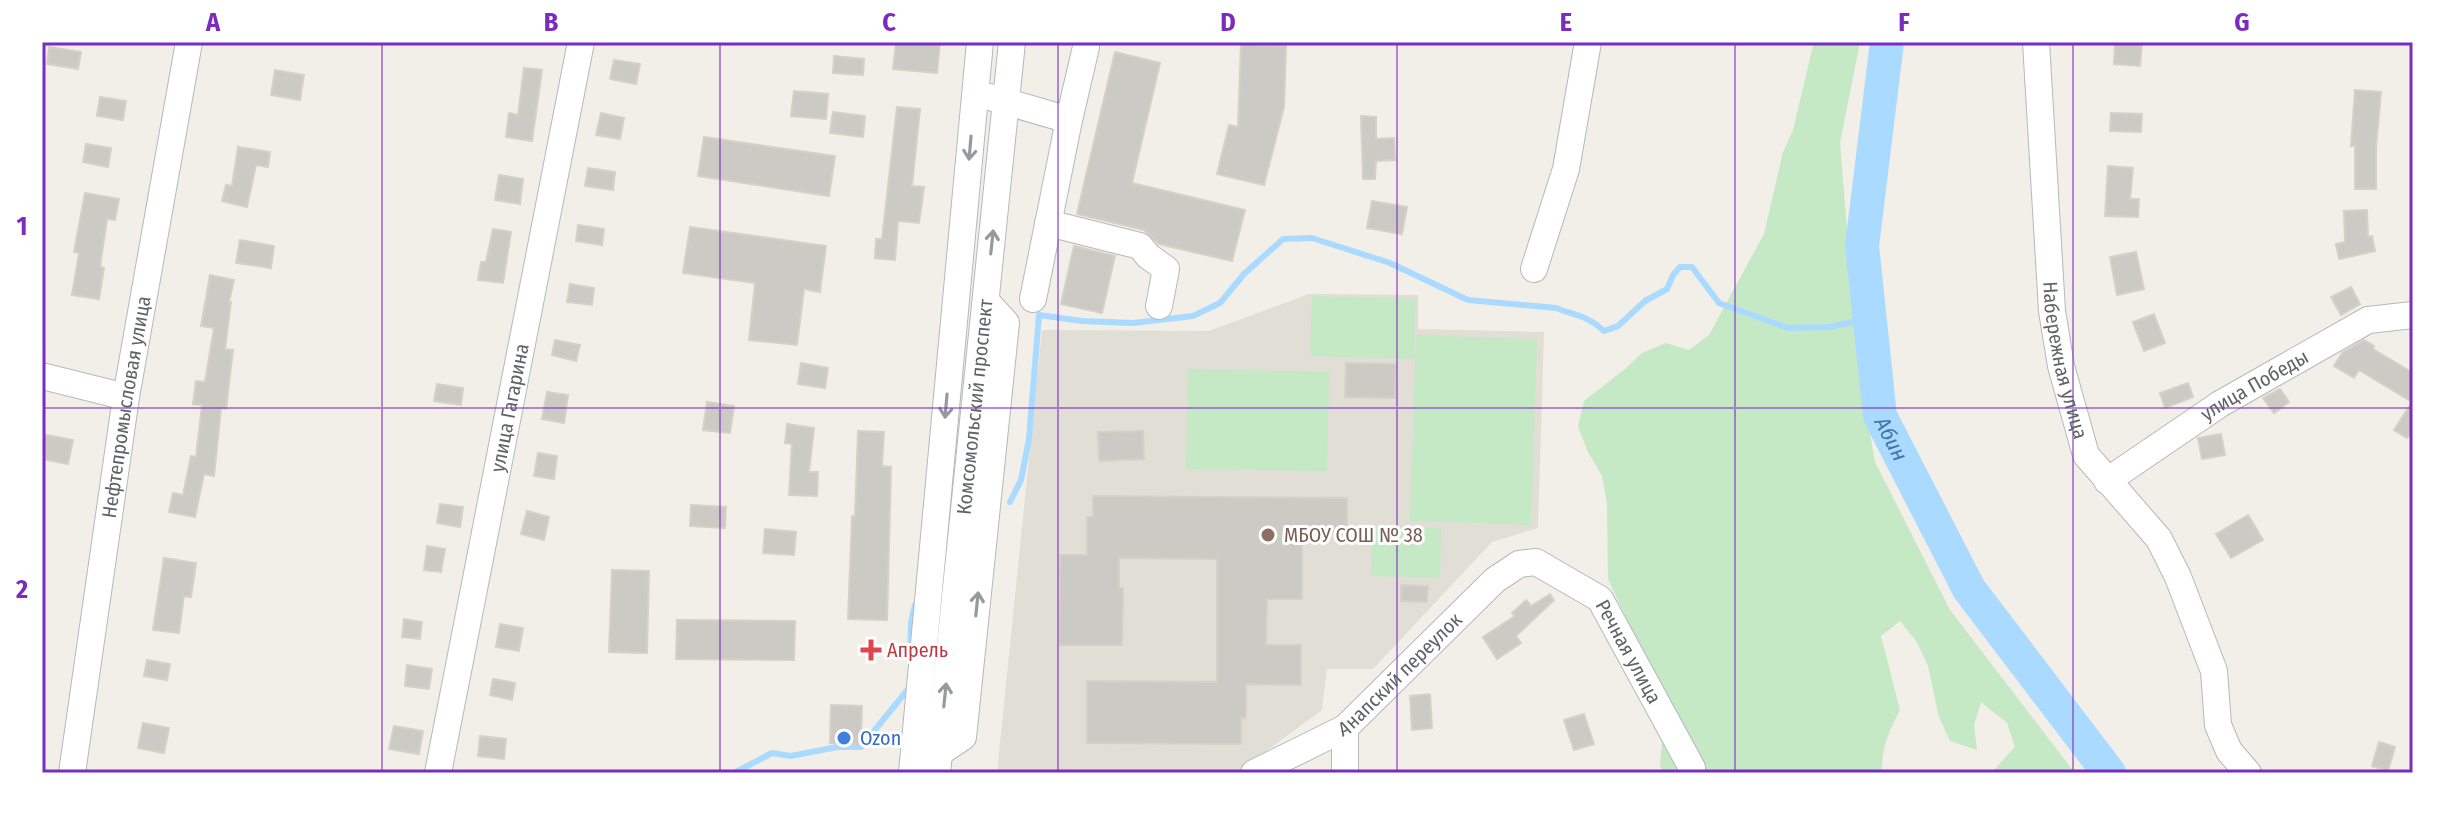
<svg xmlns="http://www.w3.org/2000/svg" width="2455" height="815" viewBox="0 0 2455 815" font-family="'Fira Sans Condensed',sans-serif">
  <rect width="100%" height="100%" fill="#f1efe8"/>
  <path fill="#e1ded6" d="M1309,294L1418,295V329L1544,332L1538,528L1492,542L1373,669H1327L1322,710L1242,769L1233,773H997L1042,330L1209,331Z"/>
  <path fill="#c5e8c5" d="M1814,42H1860L1840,143L1858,365L1875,462L1950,610L2075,773H1991L2015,747L2007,723L1981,702L1974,725L1977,750L1950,741L1939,717L1928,666L1917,642L1900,621L1881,636L1900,710C1889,731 1881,749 1882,773H1666L1660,767L1665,702L1608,579L1607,503L1602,476L1588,452L1578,427L1584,401L1625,369L1642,353L1666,343L1689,350L1709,335L1764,234L1783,152L1793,130Z
    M1312,296L1415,299L1414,359L1310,356Z
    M1416,335L1537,339L1531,525L1410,521Z
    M1188,369L1329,372L1327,471L1186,469Z
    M1372,526L1441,528L1440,578L1371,576Z"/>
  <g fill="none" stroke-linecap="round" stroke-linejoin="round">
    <path stroke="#aadaff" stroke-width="6" d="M1010,502L1021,480L1029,439L1039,315L1082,321L1133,323L1193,316L1220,303L1244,274L1283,239L1312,238L1390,263L1468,300L1556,308C1573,315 1589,316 1604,331L1618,326L1645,301L1667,289L1673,275L1680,267H1692L1719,303L1788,328L1830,327L1869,318
      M910,661L911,623L915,605
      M734,773L772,753L791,756L837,747H861L909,688V685"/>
    <path stroke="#aadaff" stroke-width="34" id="s1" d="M1887,42L1862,246L1880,416L1969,589L2109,773"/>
  </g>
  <path fill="#cccac5" stroke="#d6d1c6" stroke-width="2" d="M896,42H940L937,73L893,69Z
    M2115,42H2142L2140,66L2114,64Z
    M1241,44L1286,46L1284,107L1264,185L1217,174L1229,125L1238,127Z
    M49,47L81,52L78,69L47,64Z
    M1115,52L1160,63L1132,183L1245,210L1232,261L1159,244L1144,230L1077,214Z
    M834,56L864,59L863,75L833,73Z
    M614,60L640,64L636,84L610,79Z
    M524,68L542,70L532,141L506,137L509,113L518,115Z
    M275,70L304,75L300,100L271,95Z
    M2355,90L2381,92L2376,147V189H2355V146H2351Z
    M794,91L828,94L826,119L791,116Z
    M100,97L126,101L123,120L97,116Z
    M897,107L920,109L912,186L924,187L919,223L898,221L895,260L875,258L876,239H882Z
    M833,112L865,116L863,137L830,133Z
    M601,113L624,118L620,139L596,135Z
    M2111,113L2142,114L2141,132L2110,131Z
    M1361,116L1376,117V139L1394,138L1395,160L1376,161L1375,179H1363Z
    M704,137L835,156L829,196L698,176Z
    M86,144L111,148L108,167L83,162Z
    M238,147L270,152L268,167L256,165L247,207L222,201L226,185L232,186Z
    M2108,166L2133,168L2130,199H2139L2138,217L2105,216Z
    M588,168L615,172L613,190L585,186Z
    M499,175L523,179L520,204L495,200Z
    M85,193L119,199L115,220L107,219L100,267L104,268L99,299L72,295L79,253L74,252Z
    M1372,201L1407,207L1402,234L1367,228Z
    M2367,210L2368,237L2372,236L2375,251L2339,259L2336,244L2345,242L2344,211Z
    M578,225L604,229L602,245L576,241Z
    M690,227L826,246L820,292L804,289L797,345L749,340L755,283L683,273Z
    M493,229L511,232L503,283L478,280L481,262H486Z
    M240,240L274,246L271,268L236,263Z
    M1074,246L1115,256L1102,313L1061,304Z
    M2136,252L2144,289L2117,295L2110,257Z
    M210,275L234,280L229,302H231L225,349L233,350L226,409L221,408L214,476L204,474L195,517L169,512L173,493L183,495L191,456L196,457L202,405L193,404L196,381L205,382L214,328L201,326Z
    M570,284L594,288L592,305L567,302Z
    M2351,287L2360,304L2341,315L2331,297Z
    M2154,314L2165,343L2144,351L2133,322Z
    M555,340L580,345L576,361L552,355Z
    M2364,340L2374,346L2373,349L2413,373V429L2407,438L2394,430L2412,402L2359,370L2354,378L2334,366L2342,353Z
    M801,363L828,368L825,388L798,384Z
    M1346,363L1396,364L1395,398L1345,397Z
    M2188,383L2193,397L2165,408L2160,393Z
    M437,384L463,388L461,405L434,401Z
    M2280,389L2289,402L2274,413L2263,398Z
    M547,392L568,395L564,423L542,419Z
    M707,402L734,406L730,433L703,430Z
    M787,424L814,428L809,472H818L817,496L789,495L792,444L785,443Z
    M858,431L884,432L882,466L891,467L887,620L848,619L852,516H855Z
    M1143,431L1144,459L1099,461L1098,432Z
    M42,434L73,440L68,464L42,459Z
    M2221,434L2225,455L2202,459L2198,438Z
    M538,453L557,456L554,479L534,476Z
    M1093,496L1347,498V533H1302V599H1267L1266,645H1301V685L1246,684V718H1241V744L1087,743V681L1217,682V559L1119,558V588H1123L1122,645H1059L1060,555H1087V517H1093Z
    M440,504L463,507L460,527L437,523Z
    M691,505L726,507L725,528L690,526Z
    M527,511L549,517L544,540L521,534Z
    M2248,515L2263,540L2231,558L2216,534Z
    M765,529L796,532L794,555L763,553Z
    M427,546L445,549L441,572L424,570Z
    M164,558L196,563L191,597L184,596L179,633L153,630Z
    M612,570L649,571L647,653L609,652Z
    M1401,585L1428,586L1427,602L1401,601Z
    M1550,594L1554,600L1516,636L1521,643L1497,659L1483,637L1515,616L1512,613L1526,600L1531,606Z
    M404,619L422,622L420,639L402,637Z
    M677,620L795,621L794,660L676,659Z
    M500,624L523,628L519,651L496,647Z
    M147,660L170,664L167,680L144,676Z
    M407,665L432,669L429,689L405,686Z
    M493,679L515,683L512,700L490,695Z
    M1430,694L1432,728L1412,730L1410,696Z
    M831,705L862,706L861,744L830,743Z
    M1584,714L1594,744L1574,750L1564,720Z
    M143,723L169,728L164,753L138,748Z
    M394,726L423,731L419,754L389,749Z
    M480,736L506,739L504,759L478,756Z
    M2379,742L2395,747L2388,771L2372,766Z"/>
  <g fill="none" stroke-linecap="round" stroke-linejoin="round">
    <defs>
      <g id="minor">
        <path id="s2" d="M2036,42L2052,311L2061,366L2086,455L2159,539L2178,577L2214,671L2218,725L2229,751L2248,773"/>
        <path d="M990,97L1069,120L1086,47"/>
        <path d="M1048,223L1140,246L1148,256L1166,269L1159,306"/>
        <path d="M1534,269L1566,169L1588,42"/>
        <path d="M1033,299L1069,120"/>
        <path d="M42,376L126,397"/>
        <path id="s3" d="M2107,481L2220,404L2368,320L2413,315"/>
        <path d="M939,753L963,737L1006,323L986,301"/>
        <path id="s4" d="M72,773L126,397L189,42"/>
        <path id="s5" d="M438,773L581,42"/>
        <path d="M912,773L980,42"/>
        <path id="s6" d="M937,773L1012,42"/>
        <path id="s7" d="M1254,773L1345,728L1495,580L1519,564L1536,562L1600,599L1692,768"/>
        <path d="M1345,773V728"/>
      </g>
    </defs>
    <use href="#minor" stroke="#b5b8bc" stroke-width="28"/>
    <use href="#minor" stroke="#fff" stroke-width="26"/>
  </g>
  <defs><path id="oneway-shaft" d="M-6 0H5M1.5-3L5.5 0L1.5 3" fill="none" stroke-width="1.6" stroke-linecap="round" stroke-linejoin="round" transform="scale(2)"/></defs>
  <g stroke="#979a9d">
    <use href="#oneway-shaft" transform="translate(970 148) rotate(95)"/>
    <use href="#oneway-shaft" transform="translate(992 242) rotate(-84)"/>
    <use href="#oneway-shaft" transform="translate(946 406) rotate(95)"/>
    <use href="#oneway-shaft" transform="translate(977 604) rotate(-84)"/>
    <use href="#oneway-shaft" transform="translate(945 695) rotate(-84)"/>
  </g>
  <path fill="none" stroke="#7b2cbf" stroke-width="2" stroke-opacity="0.55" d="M382,42V773M720,42V773M1058,42V773M1397,42V773M1735,42V773M2073,42V773M42,408H2413"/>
  <circle fill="#8d6e63" stroke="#fff" stroke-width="3" cx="1268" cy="535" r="8"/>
  <path fill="#e0444e" stroke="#fff" stroke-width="3" d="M867 638h8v8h8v8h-8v8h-8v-8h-8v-8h8z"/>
  <circle fill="#3f7fe0" stroke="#fff" stroke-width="3" cx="844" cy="738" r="8"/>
  <g text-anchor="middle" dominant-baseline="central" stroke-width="6" stroke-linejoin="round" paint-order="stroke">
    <g font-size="20" fill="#5f6368" stroke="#fff">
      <text stroke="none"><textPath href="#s2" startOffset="320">Набережная улица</textPath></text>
      <text stroke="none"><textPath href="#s3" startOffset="176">улица Победы</textPath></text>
      <text stroke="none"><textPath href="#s4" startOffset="370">Нефтепромысловая улица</textPath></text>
      <text stroke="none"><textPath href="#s5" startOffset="372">улица Гагарина</textPath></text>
      <text stroke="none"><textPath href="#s6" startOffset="368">Комсомольский проспект</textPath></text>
      <text stroke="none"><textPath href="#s7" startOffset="492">Речная улица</textPath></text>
      <text stroke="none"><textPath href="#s7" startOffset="178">Анапский переулок</textPath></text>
    </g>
    <g font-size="20" fill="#785e54" stroke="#fff" text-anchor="start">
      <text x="1284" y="535">МБОУ СОШ № 38</text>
    </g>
    <g font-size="20" fill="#be3a42" stroke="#fff" text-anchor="start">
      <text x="887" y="650">Апрель</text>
    </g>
    <g font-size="20" fill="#366cbe" stroke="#fff" text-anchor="start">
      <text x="860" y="738">Ozon</text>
    </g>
    <g font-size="22" font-style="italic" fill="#4174aa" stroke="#fff">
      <text stroke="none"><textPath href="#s1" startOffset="402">Абин</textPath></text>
    </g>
  </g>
  <rect width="2455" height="815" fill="none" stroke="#ffffff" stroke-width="88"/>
  <rect x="44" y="44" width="2367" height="727" fill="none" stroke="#7b2cbf" stroke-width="3"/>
  <g font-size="26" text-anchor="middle" font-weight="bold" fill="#7b2cbf">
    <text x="213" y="31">A</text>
    <text x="551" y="31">B</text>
    <text x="889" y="31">C</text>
    <text x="1228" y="31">D</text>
    <text x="1566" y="31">E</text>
    <text x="1904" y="31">F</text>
    <text x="2242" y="31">G</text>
    <text x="22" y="235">1</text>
    <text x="22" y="598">2</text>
  </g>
</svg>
